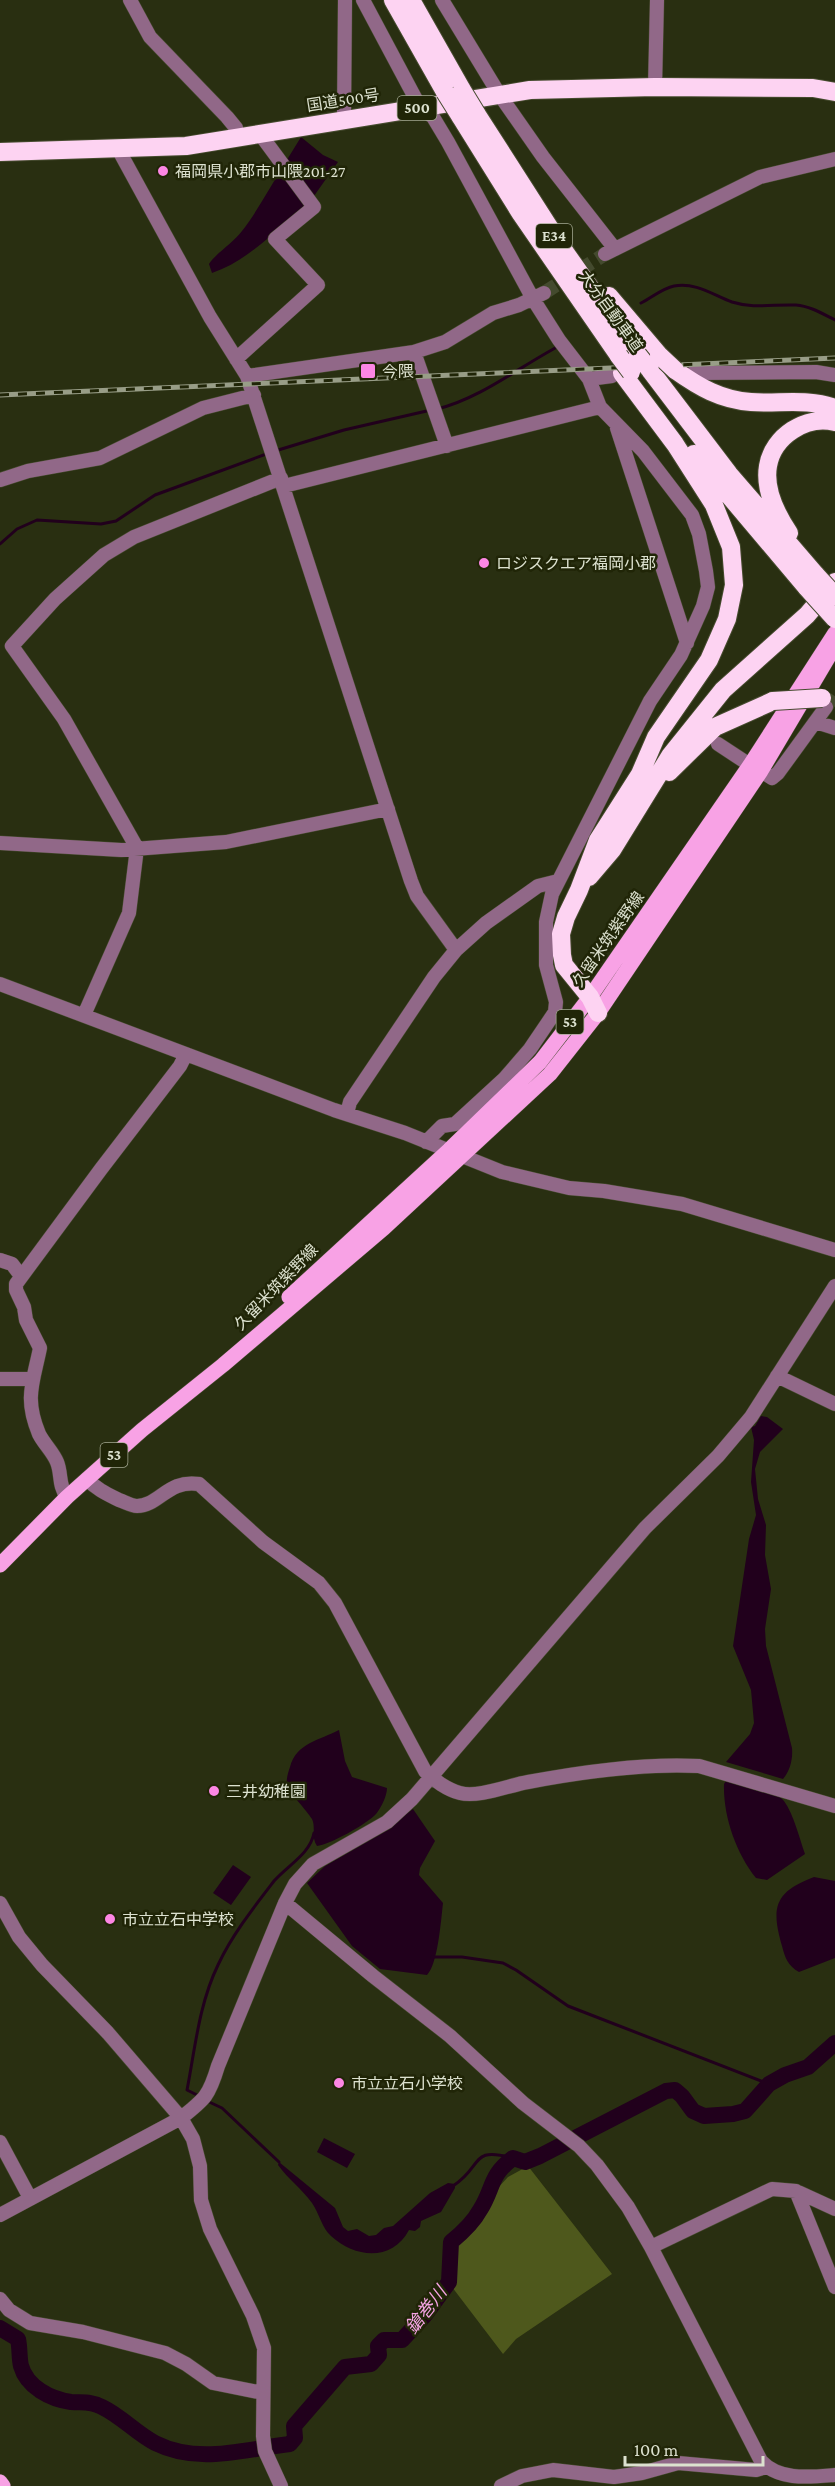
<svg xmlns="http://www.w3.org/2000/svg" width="835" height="2486" viewBox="0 0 835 2486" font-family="'Crimson Pro','Noto Sans JP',serif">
  <rect width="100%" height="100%" fill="#292f11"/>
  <path fill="#4e581c" d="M528,2166L612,2274L516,2339L503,2354L452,2287L454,2253L458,2242L475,2226L495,2191L508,2177Z"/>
  <path fill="#21001c" d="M301,137L323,155L338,162L314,196L285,163Z
    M281,170L306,205C277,229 248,261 212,273L209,264C214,255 233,243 242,231C257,212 268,190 281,170Z
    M761,1416L767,1417L783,1429L760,1452L755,1469L758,1499L766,1525L765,1555L771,1589L765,1629L766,1646L792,1748C793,1759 790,1771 783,1779L726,1762L750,1734L754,1723L751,1690L733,1646L749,1539L756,1515L751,1482L754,1440L751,1427L755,1426Z
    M339,1730L345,1761L352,1777L387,1788C387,1796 381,1808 376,1814C367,1824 329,1845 317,1846C311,1838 316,1827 312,1819C307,1811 289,1792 287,1785C286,1780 288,1772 290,1767C296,1743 320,1740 339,1730Z
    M727,1779C742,1783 775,1789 784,1801C794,1815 799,1837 805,1854L767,1880L756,1878C736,1853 723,1816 724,1784Z
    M413,1809L435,1841L420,1868L419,1875L443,1903C441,1920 438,1964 427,1975L380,1969L352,1946L307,1883L325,1866L378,1835Z
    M233,1865L251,1877L231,1905L213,1893Z
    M814,1877L835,1881V1958L799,1972C788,1966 785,1958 782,1946C771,1908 774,1892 814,1877Z
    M324,2138L355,2154L347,2168L317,2152Z
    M279,2162L335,2208L343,2227L348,2231L357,2229L369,2236L376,2235L384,2228L393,2226L430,2193L448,2183L455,2184V2188L441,2212L421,2221L420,2227L415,2231L409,2230C392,2262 355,2258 331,2236C322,2228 319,2213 312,2203C302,2189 288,2179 278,2165Z"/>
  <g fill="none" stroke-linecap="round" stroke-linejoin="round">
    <path stroke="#21001c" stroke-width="3" d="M641,303C651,298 663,288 674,286C696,282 713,295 732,302C754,309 774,304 796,305C810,306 823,314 835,320
      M437,409C481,398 519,367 559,346
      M275,451L344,430L431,410
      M0,544L17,529L37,520L101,524L116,521L155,495L269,453
      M432,1957H462L503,1963L516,1970L568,2006L769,2084
      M199,2096L187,2090C195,2049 199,2004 218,1965C232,1935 254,1907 274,1881C288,1865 310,1854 314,1833
      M207,2101L222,2108L279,2162
      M453,2186C484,2166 469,2146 513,2158"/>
    <path stroke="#21001c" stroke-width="16" d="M0,2328L18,2339C20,2348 19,2358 21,2366C27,2387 50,2399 71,2402C82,2403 91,2401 102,2407C121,2416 136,2433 155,2443C199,2465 244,2449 290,2444L295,2438L294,2426L345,2367L371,2364L379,2355L378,2346L384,2340H402L425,2315L449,2282L451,2242C462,2233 473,2223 480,2210C494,2188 489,2176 513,2158L525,2162L540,2156L666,2091L675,2090L682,2096L693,2111L704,2116L733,2114L745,2111L769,2084L785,2075L808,2067L835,2043"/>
    <path stroke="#444a2e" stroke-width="14" stroke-dasharray="14 7" stroke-linecap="butt" d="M544,293L605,254
      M826,707L835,694"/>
    <defs>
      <path id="minor" d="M130,0L150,37L227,117L236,128L238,137
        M363,0L420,107L433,117L448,142L533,299L559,340L589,379L600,407L643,451L692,515L699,534L706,571L708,587L703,606L681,655L650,701L552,894L546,922V965L556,1002L555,1012L530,1049L504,1079L455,1124L442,1126L426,1142
        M442,0L499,94L543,157L615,249
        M655,87L657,0
        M344,119L345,0
        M117,147L210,317L247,376L411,881L417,896L456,950
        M605,254L760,177L835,159
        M414,352L447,446
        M236,359L318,285L275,239L314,207L260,134
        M693,373L816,372L835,375
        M247,376L414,352L445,342L493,313L519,305L544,293
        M589,379L612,376
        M617,428L687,643
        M0,480L28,471L100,458L203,408L254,395
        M284,486L600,407
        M816,722L835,728
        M718,744L750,765
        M761,771L772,778L778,773L826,707
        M0,843L121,850L226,842L388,809
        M0,984L334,1110L405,1133L502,1172L569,1188L604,1191L682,1204L835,1250
        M84,1015L129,913L137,848L64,719L12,646L55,599L104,555L134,537L281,478
        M347,1113L350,1102L434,977L456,950L486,923L538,886L558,881
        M0,1260L12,1264L21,1276
        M777,1376L835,1404
        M0,1379H31
        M87,1479C96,1489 107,1494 119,1500C125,1502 131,1506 137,1506C159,1506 168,1479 199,1484L263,1542L319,1583L335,1603L425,1771C433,1780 448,1790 460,1793C478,1798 510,1785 528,1782C581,1772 646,1763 699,1766L835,1806
        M67,1497C58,1485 62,1474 57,1462C53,1452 44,1444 39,1434C24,1398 33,1383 40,1348L26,1320L24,1307L16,1290V1284L101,1169L180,1066L186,1054
        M0,1903L19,1937L42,1965L108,2033L181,2118L193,2139L200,2166L201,2200L210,2229L253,2316L264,2348L263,2436L265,2451L281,2486
        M285,1903L373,1976L450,2036L523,2103L579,2146L597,2165L628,2207L651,2247L761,2461C779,2481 810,2477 835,2475
        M0,2142L30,2198
        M796,2191L835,2287
        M0,2215L181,2118C205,2099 209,2096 218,2066L285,1903L295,1884L313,1864L387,1822L412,1799L645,1528L718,1456L751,1417L835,1286
        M651,2247L772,2189L796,2191L835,2209
        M0,2299L9,2310L30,2323L83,2332L165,2353L186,2364L213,2383L263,2393
        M501,2486L522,2476L553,2470L614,2477L642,2473L678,2463L756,2470L766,2467"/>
      <path id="major" d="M289,1297L449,1150L540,1062L590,997L750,765L835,633
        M0,1565L67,1497L142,1430L223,1365L384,1228L550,1074L598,1013L761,771L835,646
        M0,2482L3,2486"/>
      <path id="highway" d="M393,0L445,92
        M411,0L462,90
        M476,113L567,255L638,355
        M460,116L521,214L619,356
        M0,152L186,146L530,90L655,87L813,88L835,92
        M609,296L659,355
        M650,370L729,474L816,575
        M675,370C699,387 721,400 751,402C778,404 809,398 835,408
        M694,454L807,588
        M789,533C777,515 764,489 768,466C773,436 806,415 835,422
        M669,772L715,727L773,701
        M589,877L612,850L670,756L723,690L807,615L835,582
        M598,1013L590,997L564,965L562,955L561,934L566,917L579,890L598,840L640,774L656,737L709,660L727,619L734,585L731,547L714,505L675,444L622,373"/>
    </defs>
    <use href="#minor" stroke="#464b2f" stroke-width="15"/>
    <use href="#major" stroke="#464b2f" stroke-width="16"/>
    <use href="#highway" stroke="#464b2f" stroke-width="20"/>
    <use href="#minor" stroke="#916888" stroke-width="14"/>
    <use href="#major" stroke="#f8a2e5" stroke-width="15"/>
    <use href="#highway" stroke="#fdd3f2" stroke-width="18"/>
    <defs>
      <path id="rail" d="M0,395L835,358"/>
    </defs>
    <use href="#rail" stroke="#989d87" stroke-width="5"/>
    <use href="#rail" stroke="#202507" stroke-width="3" stroke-dasharray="9" stroke-linecap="butt"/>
    <defs>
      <path id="highway-bridge" d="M462,90L476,113
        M445,92L460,116
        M638,355L650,370
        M659,355L675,370
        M619,356L631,372
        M816,575L835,596
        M807,588L835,619
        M773,701L822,698"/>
    </defs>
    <use href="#highway-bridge" stroke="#464b2f" stroke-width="20" stroke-linecap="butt"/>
    <use href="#highway-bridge" stroke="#fdd3f2" stroke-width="18"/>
  </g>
  <g fill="#fc86e4" stroke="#202507" stroke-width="2">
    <circle cx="163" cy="171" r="6"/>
    <rect x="360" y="363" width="16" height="16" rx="3"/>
    <circle cx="484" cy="563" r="6"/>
    <circle cx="214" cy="1791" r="6"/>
    <circle cx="110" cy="1919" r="6"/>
    <circle cx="339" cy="2083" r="6"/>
  </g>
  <g text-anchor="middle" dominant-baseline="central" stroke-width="5" stroke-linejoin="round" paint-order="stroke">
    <g fill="#202507" stroke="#a4a993" stroke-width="1.5">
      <rect x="397.5" y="96" width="39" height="24" rx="4.5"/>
      <rect x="536" y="224" width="36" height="24" rx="4.5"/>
      <rect x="556.5" y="1010" width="27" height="24" rx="4.5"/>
      <rect x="100.5" y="1443" width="27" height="24" rx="4.5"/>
    </g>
    <g font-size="15" font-weight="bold" fill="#dce1cf">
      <text x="417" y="108">500</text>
      <text x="554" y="236">E34</text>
      <text x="570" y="1022">53</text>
      <text x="114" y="1455">53</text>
    </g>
    <g font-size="16" fill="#dce1cf" stroke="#202507">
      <text transform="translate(343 100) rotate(-9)">国道500号</text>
      <text transform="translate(611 311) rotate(54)">大分自動車道</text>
      <text transform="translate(608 939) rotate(-55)">久留米筑紫野線</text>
      <text transform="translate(276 1287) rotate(-46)">久留米筑紫野線</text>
    </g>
    <g font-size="16" fill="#dce1cf" stroke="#202507" text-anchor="start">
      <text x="175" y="171">福岡県小郡市山隈201-27</text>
      <text x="382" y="371">今隈</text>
      <text x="496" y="563">ロジスクエア福岡小郡</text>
      <text x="226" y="1791">三井幼稚園</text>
      <text x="122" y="1919">市立立石中学校</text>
      <text x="351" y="2083">市立立石小学校</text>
    </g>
    <g font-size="18" font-style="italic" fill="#f4a3e2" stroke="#202507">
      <text transform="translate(426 2310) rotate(-52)">鎗巻川</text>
    </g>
  </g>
  <path d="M625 2456v9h138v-9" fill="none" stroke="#dce1cf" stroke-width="3"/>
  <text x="634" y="2456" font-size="18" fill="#dce1cf" stroke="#202507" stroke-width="4.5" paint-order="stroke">100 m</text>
</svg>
